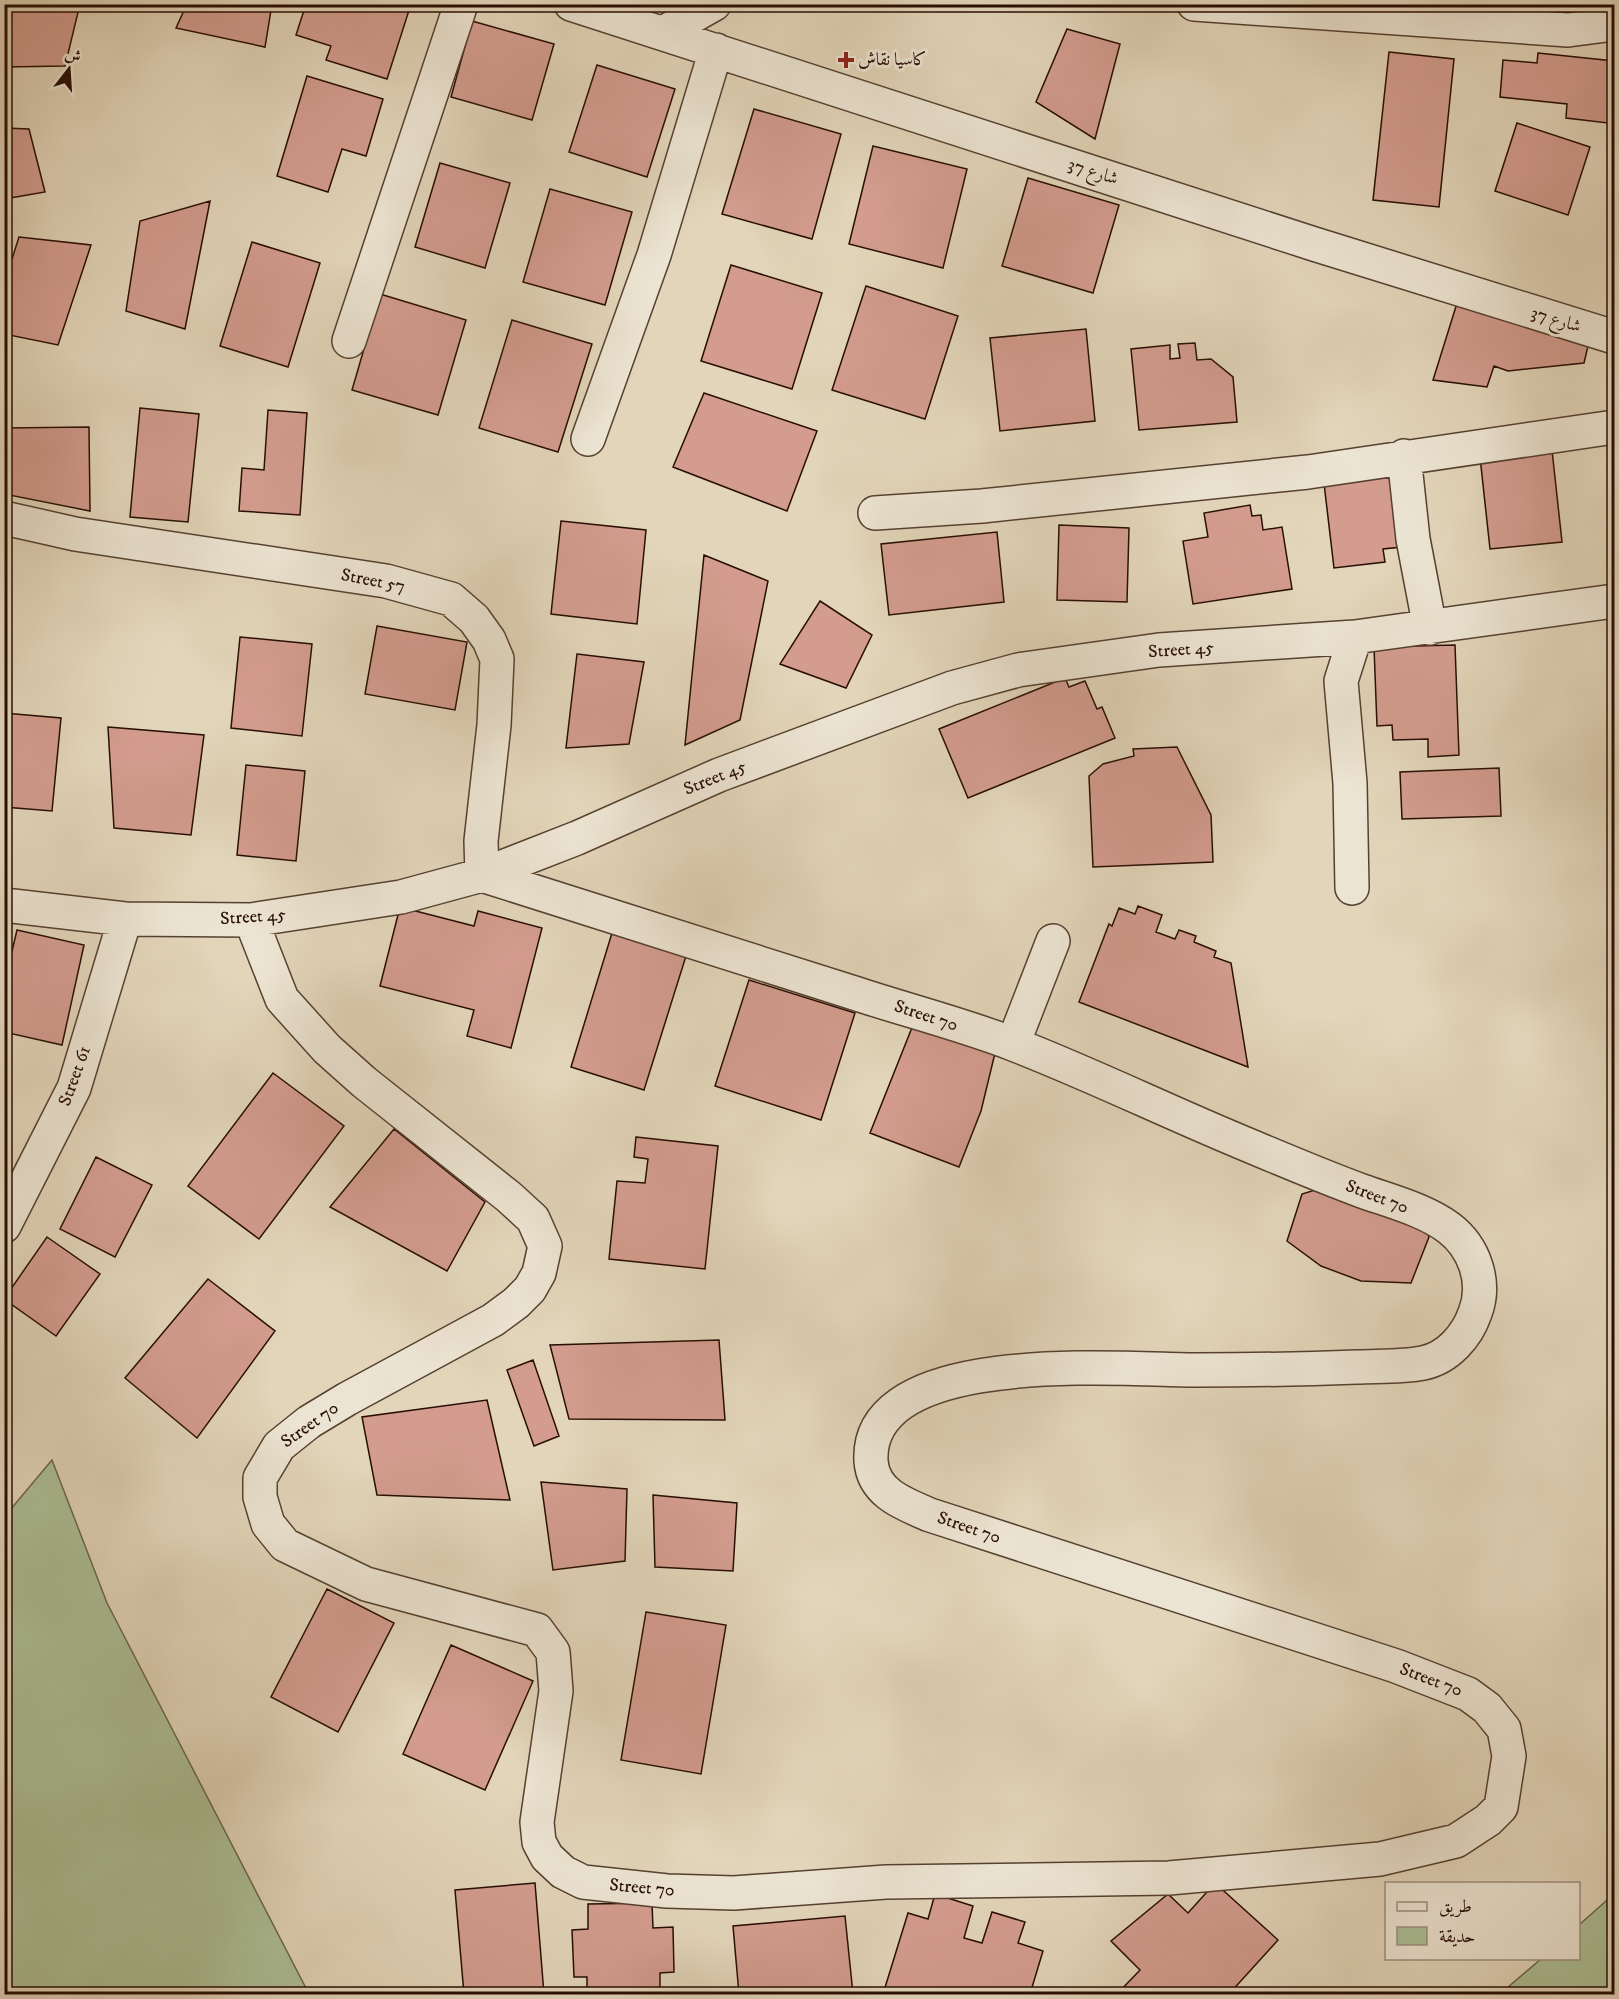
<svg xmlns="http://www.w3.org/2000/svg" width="1619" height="1999" viewBox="0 0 1619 1999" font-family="'IM FELL DW Pica',Amiri,serif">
  <rect width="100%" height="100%" fill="#e2d5b9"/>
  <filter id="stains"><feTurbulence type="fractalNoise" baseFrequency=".00333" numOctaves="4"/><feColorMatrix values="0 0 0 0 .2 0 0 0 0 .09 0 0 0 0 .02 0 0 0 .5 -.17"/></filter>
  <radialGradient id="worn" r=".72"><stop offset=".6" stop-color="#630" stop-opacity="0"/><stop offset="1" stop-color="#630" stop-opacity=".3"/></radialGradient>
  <path fill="#acbe95" stroke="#6a664c" stroke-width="1.5" d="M52,1460L107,1603L309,1994H5V1516Z
    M1614,1894V1994H1500L1541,1959L1578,1958L1579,1925Z"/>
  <path fill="#d39c8e" stroke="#280e04" stroke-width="1.5" d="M9,4H80L65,66L4,67V22Z
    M187,4H272L265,47L176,28Z
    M306,4H411L387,79L326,60L331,46L296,35Z
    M472,21L554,44L532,120L451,97Z
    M1067,29L1120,44L1095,139L1036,102Z
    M1389,52L1454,59L1439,207L1373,200Z
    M1538,53L1614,61L1608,123L1566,118L1567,104L1500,97L1503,60L1537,63Z
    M597,65L675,89L647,177L569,152Z
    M307,76L383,99L366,156L342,149L328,192L277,176Z
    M754,109L841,134L812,239L722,214Z
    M1517,123L1590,147L1568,215L1495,191Z
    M4,128L29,129L45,192L4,199Z
    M873,146L967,169L943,268L849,244Z
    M440,163L510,183L485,268L415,247Z
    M1028,178L1119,205L1093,293L1002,266Z
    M550,189L632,212L605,305L523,282Z
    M210,201L185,329L126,311L140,221Z
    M19,237L91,245L58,345L4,334V284Z
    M252,242L320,263L288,367L220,346Z
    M731,265L822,293L792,389L701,361Z
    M866,286L958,316L925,419L832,390Z
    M380,294L466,320L438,415L352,390Z
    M1458,300L1588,346L1584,363L1508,371L1494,366L1487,387L1433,380Z
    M512,320L592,344L558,452L479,428Z
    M1086,329L1095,421L1000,431L990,338Z
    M1195,343L1197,360L1211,359L1233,377L1237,422L1139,430L1131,349L1170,345V359L1180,358L1178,344Z
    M704,393L817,431L787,511L673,467Z
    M140,408L199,414L188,522L130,517Z
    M268,410L307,413L300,515L239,511L242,468L264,470Z
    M89,427L90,511L4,494V428Z
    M1552,450L1562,542L1490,549L1480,457Z
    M1392,467L1402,547L1383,549L1385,562L1334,568L1323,475Z
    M1250,505L1252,516L1261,515L1263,530L1282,527L1292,589L1193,604L1183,541L1208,537L1204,513Z
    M561,521L646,530L637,624L551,614Z
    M1059,525L1129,528L1127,602L1057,600Z
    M997,532L1004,602L889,615L881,544Z
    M704,555L768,581L740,720L685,745Z
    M820,601L872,635L846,688L780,664Z
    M377,626L467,642L455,710L365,694Z
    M240,637L312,644L302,736L231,728Z
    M1455,645L1459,755L1428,757V739L1393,740L1392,725L1377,726L1374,647Z
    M577,654L644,662L629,744L566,748Z
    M1065,678L1069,687L1085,681L1097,709L1102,707L1115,738L968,798L939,729Z
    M4,713L61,718L52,811L4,807Z
    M108,727L204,735L191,835L114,828Z
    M1177,747L1211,815L1213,862L1093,867L1089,776L1103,764L1134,756L1133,749Z
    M246,765L305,771L296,861L237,855Z
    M1499,768L1501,816L1402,819L1400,772Z
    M1138,906L1162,915L1156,932L1175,939L1179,930L1196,936L1194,942L1216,951L1214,957L1231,963L1248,1067L1079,1002L1109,924L1112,926L1119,908L1135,914Z
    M400,907L474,926L478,911L542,928L511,1048L467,1036L474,1010L380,986Z
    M17,930L84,945L62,1045L4,1032V985Z
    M612,933L686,956L644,1090L571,1067Z
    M749,980L855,1013L821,1120L715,1086Z
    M915,1020L996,1049L981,1111L959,1167L870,1133Z
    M273,1073L344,1126L259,1239L188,1186Z
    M4,1111L11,1115L4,1125Z
    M394,1129L485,1202L447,1271L330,1207Z
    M636,1137L718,1146L705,1269L609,1259L617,1181L645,1183L648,1159L634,1157Z
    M96,1157L152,1185L115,1257L60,1229Z
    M1331,1185L1422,1219L1429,1237L1411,1283L1361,1281L1321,1266L1287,1241L1302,1194Z
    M47,1237L100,1274L56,1336L4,1299Z
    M208,1279L275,1331L197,1438L125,1378Z
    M719,1340L725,1420L569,1419L550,1345Z
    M533,1360L559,1436L534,1446L507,1370Z
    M487,1400L510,1500L377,1495L362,1417Z
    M541,1482L627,1489L625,1561L553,1570Z
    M653,1495L737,1503L733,1571L655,1567Z
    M327,1589L394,1623L338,1732L271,1697Z
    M646,1612L726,1625L701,1774L621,1760Z
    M451,1645L533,1681L485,1790L403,1754Z
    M535,1883L544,1994H464L455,1890Z
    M1215,1883L1278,1940L1229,1994H1117L1140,1970L1111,1941L1168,1894L1188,1913Z
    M935,1894L973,1906L964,1938L982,1943L992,1912L1025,1922L1018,1943L1043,1951L1030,1994H883L908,1913L928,1919Z
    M652,1903L653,1928L673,1927L674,1972L660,1973V1992L587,1994V1977H574L572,1930L588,1929V1904Z
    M845,1916L853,1994H739L733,1926Z"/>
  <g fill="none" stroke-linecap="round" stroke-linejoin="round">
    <defs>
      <path id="minor" d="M571,4L1314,244L1614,337
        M1194,4L1568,30L1614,24
        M663,33L714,4
        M349,341L461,4
        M588,439L654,255L716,50
        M1404,456L1413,539L1430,628
        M875,513L982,506L1308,472L1614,427
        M4,518L75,534L386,581L451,599L474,619L489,640L497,659L494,725L481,841L482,875C605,913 728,952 851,992C905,1010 961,1024 1013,1044C1093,1075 1170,1113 1248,1145C1286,1161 1324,1177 1362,1191C1390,1201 1425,1210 1449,1228C1474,1247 1487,1282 1475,1313C1467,1336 1448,1358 1423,1363C1402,1367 1379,1366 1357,1367C1304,1369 1250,1370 1197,1370C1126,1370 865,1346 871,1461C873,1493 904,1504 930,1515L1396,1666L1468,1694L1487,1708L1504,1729L1509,1756L1501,1807L1488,1820L1456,1841L1380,1859L1169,1878L886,1882L734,1893L667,1891L583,1882L563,1872L547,1857L539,1842L537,1822L556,1691L553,1652L537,1630L366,1584L285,1545L268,1524L260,1497V1478L279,1446L309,1422L347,1399L493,1320L516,1303L530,1289L539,1273L545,1246L533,1219L509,1197L364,1082L327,1049L282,999L251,920
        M1352,888L1350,783L1341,681L1355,637
        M4,905L125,919L251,920L401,897L482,875L577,838L719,775L952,688L1018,670L1159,650L1355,637L1614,601
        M1013,1044L1053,941
        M4,1226L74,1088L125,919"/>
    </defs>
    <use href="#minor" stroke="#564031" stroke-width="36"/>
    <use href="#minor" stroke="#ece4d2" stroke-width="33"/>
  </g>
  <path fill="#8f2418" stroke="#ece4d2" stroke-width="2" d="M843 51h6v6h6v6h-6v6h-6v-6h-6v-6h6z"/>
  <g text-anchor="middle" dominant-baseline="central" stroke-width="6" stroke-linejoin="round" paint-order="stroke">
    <g font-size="18" fill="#280e04" stroke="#ece4d2" text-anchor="start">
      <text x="858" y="60">كاسيا نقاش</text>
    </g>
    <g font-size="18" fill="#280e04" stroke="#ece4d2">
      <text transform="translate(1093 172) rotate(18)">شارع 37</text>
      <text transform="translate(1556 320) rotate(17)">شارع 37</text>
      <text transform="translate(373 581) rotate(11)">Street 57</text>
      <text transform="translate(1181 650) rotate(-4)">Street 45</text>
      <text transform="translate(715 778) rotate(-22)">Street 45</text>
      <text transform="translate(253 917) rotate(-4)">Street 45</text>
      <text transform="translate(926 1016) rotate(18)">Street 70</text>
      <text transform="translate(75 1076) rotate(-70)">Street 61</text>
      <text transform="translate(1377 1197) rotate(21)">Street 70</text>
      <text transform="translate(310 1425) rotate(-35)">Street 70</text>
      <text transform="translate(969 1528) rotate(19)">Street 70</text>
      <text transform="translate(1431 1680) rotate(21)">Street 70</text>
      <text transform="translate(642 1888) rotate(5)">Street 70</text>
    </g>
  </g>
  <rect width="1619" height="1999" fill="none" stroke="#e2d5b9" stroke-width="24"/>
  <rect x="6" y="6" width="1607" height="1987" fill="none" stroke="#280e04" stroke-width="3"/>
  <rect x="12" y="12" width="1595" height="1975" fill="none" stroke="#280e04" stroke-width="1.5"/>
  <rect x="1385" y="1882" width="195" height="78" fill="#ece4d2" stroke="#9e8e80" stroke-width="1.5"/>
  <rect x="1397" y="1902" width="30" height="9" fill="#ece4d2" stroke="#9e8e80" stroke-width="1.5"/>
  <text x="1439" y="1912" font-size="18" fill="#280e04">طريق</text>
  <rect x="1397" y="1927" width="30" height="18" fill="#acbe95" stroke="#9e8e80" stroke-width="1.5"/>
  <text x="1439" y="1942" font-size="18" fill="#280e04">حديقة</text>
  <g transform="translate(69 69) rotate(17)" stroke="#ece4d2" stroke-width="4.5" paint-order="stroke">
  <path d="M0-4.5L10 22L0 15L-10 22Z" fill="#280e04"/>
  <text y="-9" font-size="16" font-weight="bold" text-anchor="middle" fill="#280e04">ش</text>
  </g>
  <rect width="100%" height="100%" filter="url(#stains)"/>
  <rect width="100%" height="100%" fill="url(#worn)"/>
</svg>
